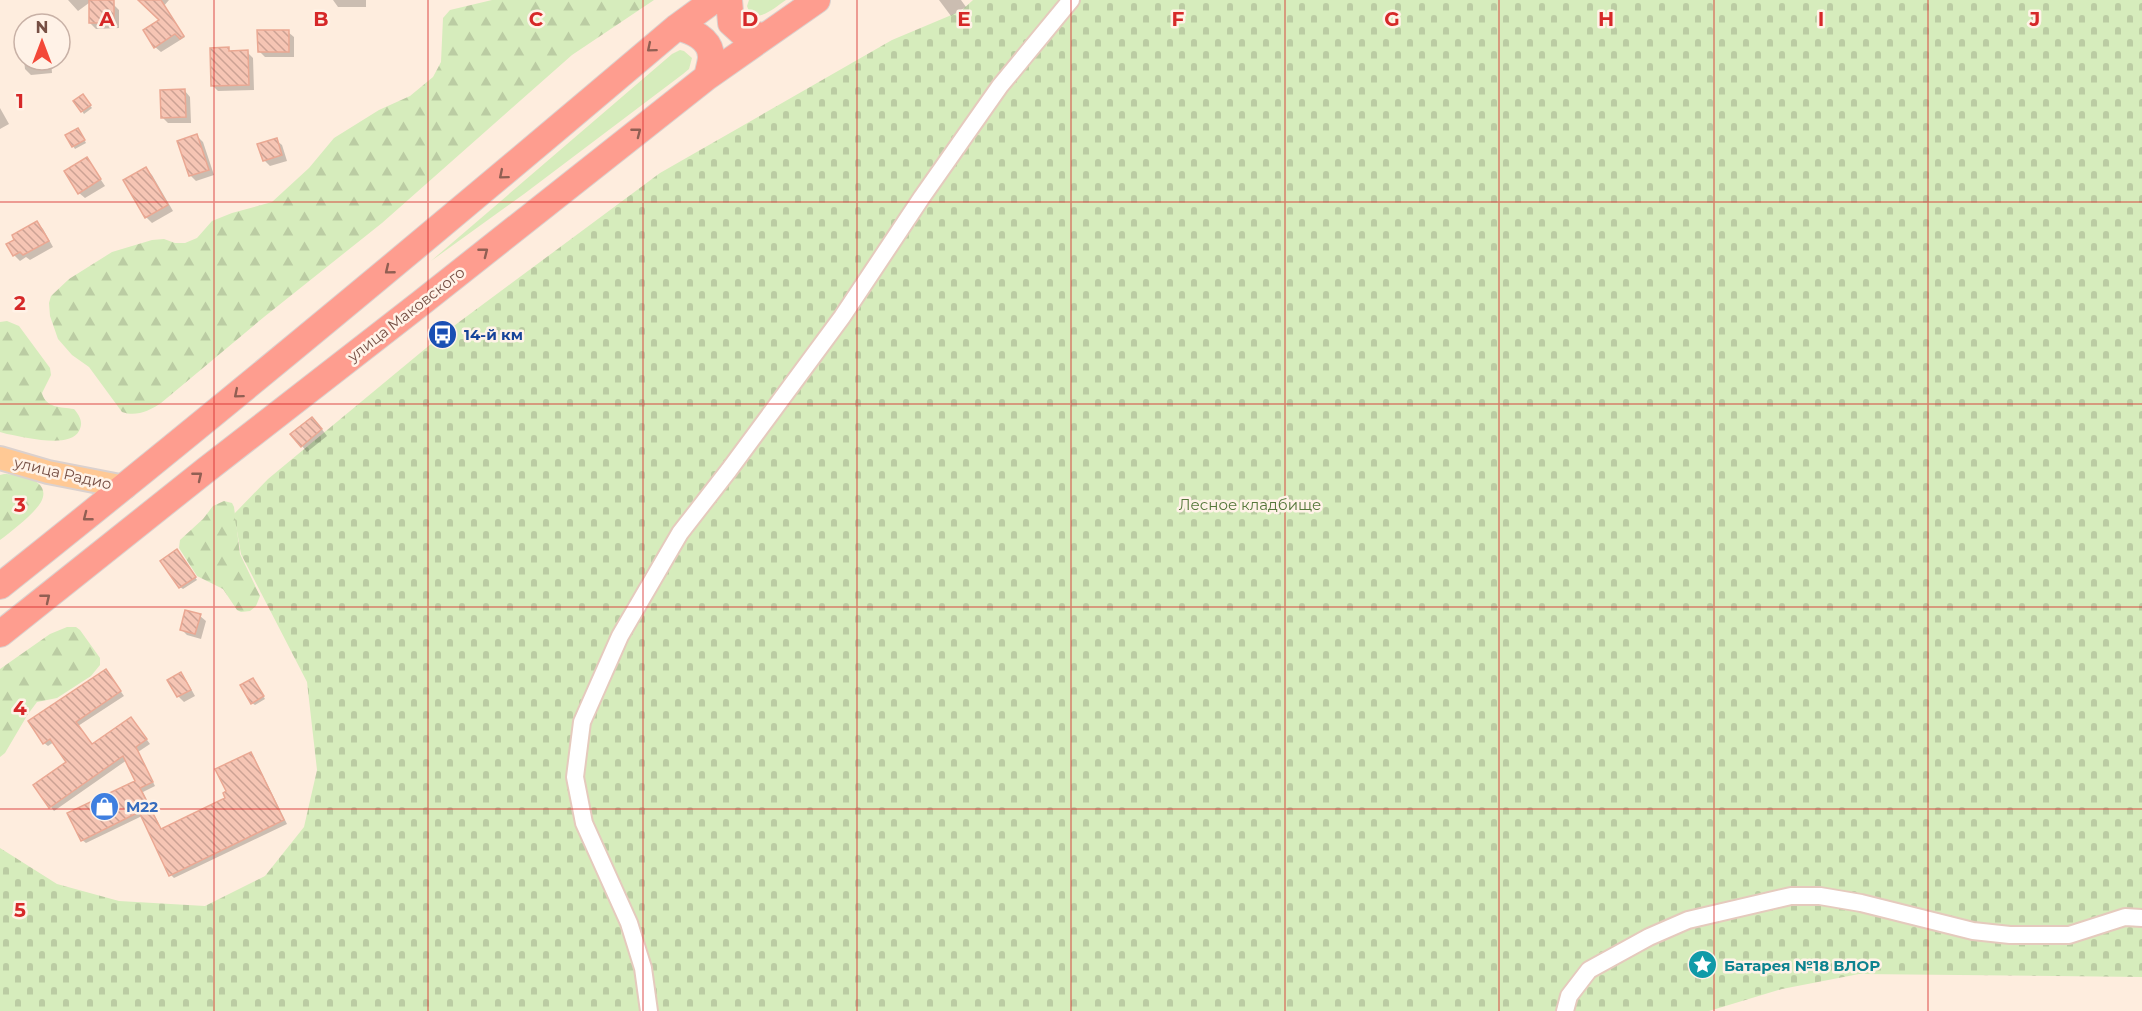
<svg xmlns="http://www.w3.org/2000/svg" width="2142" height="1011" viewBox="0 0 2142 1011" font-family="Montserrat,sans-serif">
  <defs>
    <pattern id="forest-firs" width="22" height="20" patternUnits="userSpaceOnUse" patternTransform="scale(1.5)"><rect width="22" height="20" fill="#d6ecbc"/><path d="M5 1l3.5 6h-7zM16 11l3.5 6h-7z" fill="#bbcca3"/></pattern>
    <pattern id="cemetery-stones" width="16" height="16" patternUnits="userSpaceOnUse" patternTransform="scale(1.5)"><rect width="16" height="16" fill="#d6ecbc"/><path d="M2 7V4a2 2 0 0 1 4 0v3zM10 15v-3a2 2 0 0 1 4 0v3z" fill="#bbcca3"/></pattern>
    <pattern id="building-back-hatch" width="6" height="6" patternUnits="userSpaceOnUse" patternTransform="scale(1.5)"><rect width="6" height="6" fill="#f6c5b4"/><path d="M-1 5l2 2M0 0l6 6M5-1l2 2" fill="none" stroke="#cca294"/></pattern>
  </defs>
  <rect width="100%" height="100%" fill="#feedde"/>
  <path fill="#d6ecbc" d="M749,0H786C774,8 754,27 747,6Z
    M680,50L684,51L692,58L689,69L683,74L524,194L431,261L672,54Z"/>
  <path fill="url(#forest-firs)" d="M492,0H654L572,55L382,223L264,317L161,403C149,411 136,417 122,412L89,367L72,355L58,339L50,316L49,303L51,296L69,279L112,252L152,240L164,239L175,243H185L197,238L212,221L232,213L272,202L309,168L334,138L379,110L410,96L433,77L441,62L443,18L450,10Z
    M7,321L19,326L50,368L51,375L42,393C46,408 60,407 74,409C79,415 84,422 79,431C70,449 24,437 7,434L0,432V322Z
    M4,474C17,474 53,479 41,502C35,513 11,532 0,540V475Z
    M224,501L232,503L234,507L240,554L260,596L256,606L250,611L241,612L237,610L223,589L197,576L179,548L180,540L203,519L213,506Z
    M67,627H76L80,630L100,658V665L91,676L57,698L37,702L28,714L5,753L0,757V669L50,634Z"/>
  <path fill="url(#cemetery-stones)" d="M973,0H2142V977L1859,974L1782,989L1709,1011H0V848L57,884L119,901L205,906L265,876L304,827L317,770L307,682L241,554L234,514L268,479L443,334L660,173L892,40L961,11Z"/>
  <path fill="#0003" d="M68,0H93L78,11Z
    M140,0H169L156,15Z
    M333,0H366V7H338Z
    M939,0H961L966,7L951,16Z
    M113,4L119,10V28L96,29L90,23Z
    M169,15L185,37L161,52L155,47Z
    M288,32L294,37V57H265L259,51Z
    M228,49L232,53L247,52L253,58L254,90L218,91L212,85Z
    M24,60H51L52,73L31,75L25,69Z
    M185,91L190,97L191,123H168L162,117Z
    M85,99L92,108L84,114L82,111Z
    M0,108L9,124L0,129Z
    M80,132L86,143L75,149L73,146Z
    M197,136L203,142L214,175L196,181L190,175Z
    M276,140L282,145L287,161L270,166L264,160Z
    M87,159L105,186L85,198L79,193Z
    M146,169L152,175L173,211L152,223L146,217L125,181Z
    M37,223L43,229L53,247L30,260L26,257L20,261L14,255Z
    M318,424L327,436L307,452L302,446Z
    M179,554L197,580L183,589L180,587Z
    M200,616L206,621L201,639L187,635L181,629Z
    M181,674L186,680L195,696L184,702L178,696Z
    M109,675L124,696L78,726L92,746L134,722L150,744L138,752L155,786L143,792L162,830L227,799L251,754L254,757L287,824L174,878L171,875L142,816L86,843L82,840L137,781L127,760L54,811L35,786L68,763L54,742L48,746L44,743Z
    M255,682L265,699L255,705L252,703Z"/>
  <path fill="url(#building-back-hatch)" stroke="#eaa893" stroke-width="1.5" d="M89,0H114V23H89Z
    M138,0H161L184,36L180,39L175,34L154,48L143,30L159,20Z
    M257,30H289V52H258Z
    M229,47V51L248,50L249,85L211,86L210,48Z
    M185,89L186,117L161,118L160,90Z
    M83,94L91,105L81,112L73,101Z
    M78,128L85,140L72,147L65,135Z
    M197,134L209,170L189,176L177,141Z
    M277,138L282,155L263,161L257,144Z
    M87,157L101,179L78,194L64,171Z
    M146,167L168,205L145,218L123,180Z
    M37,221L49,241L23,255L20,252L13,256L6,244L14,240L12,235Z
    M312,417L322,429L301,447L290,434Z
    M177,549L196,577L179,588L160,561Z
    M185,610L201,614L195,634L180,630Z
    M106,669L121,691L76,722L92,744L131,717L147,739L136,747L153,782L140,788L161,829L225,798L223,793L226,791L215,769L251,752L284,820L169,876L139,812L81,841L67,813L135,781L123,756L49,808L33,785L66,762L50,739L43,744L28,721Z
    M181,672L191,690L177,697L167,680Z
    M253,678L264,696L251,704L240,685Z"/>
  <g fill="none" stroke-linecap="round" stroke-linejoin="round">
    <defs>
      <path id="minor" d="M649,1011L643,968L629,923L584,823L575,777L582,722L620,636L680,533L729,470L842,317L922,197L1000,86L1071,0
        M1565,1011L1569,996L1589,970L1649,937L1688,920L1791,896H1820L1861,903L1973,931L2010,935H2069L2125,917L2142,918"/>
      <path id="major" d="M0,458L48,472L125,487"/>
      <path id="highway" d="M729,0L731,23L742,33L764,36
        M677,27C692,31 711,39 711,57C711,63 708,71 707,77
        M0,586C229,404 454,216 677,27L714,0
        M0,634L206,470L421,303L707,77L817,0"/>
    </defs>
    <use href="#minor" stroke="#e5cabd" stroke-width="20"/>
    <use href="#major" stroke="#dbd1ce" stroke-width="26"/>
    <use href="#highway" stroke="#dbd1ce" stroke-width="28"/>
    <use href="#minor" stroke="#fff" stroke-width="16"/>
    <use href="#major" stroke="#ffc995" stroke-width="22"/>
    <use href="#highway" stroke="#fe9d8f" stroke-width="26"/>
  </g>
  <defs><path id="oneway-chevron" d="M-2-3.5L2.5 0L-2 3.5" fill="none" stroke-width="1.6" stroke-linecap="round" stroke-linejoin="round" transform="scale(1.5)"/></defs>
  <g stroke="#915f53">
    <use href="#oneway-chevron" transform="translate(651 48) rotate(140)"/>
    <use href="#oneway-chevron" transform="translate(637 132) rotate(-38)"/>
    <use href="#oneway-chevron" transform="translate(503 175) rotate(140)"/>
    <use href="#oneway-chevron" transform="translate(484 252) rotate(-38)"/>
    <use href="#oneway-chevron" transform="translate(389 270) rotate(141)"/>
    <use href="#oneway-chevron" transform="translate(238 394) rotate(140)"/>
    <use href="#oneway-chevron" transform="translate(198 476) rotate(-39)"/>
    <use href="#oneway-chevron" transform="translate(87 517) rotate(142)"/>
    <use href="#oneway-chevron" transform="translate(46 598) rotate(-39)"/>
  </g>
  <path fill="none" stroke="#d62828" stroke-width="1.5" stroke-opacity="0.55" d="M214,0V1011M428,0V1011M643,0V1011M857,0V1011M1071,0V1011M1285,0V1011M1499,0V1011M1714,0V1011M1928,0V1011M0,202H2142M0,404H2142M0,607H2142M0,809H2142"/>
  <defs>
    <symbol id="bus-disc" viewBox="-11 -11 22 22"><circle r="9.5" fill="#1a4fb4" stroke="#fff2e7"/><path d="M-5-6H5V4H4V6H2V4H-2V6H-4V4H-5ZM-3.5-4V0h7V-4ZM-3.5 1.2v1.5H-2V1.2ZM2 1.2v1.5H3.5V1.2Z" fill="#fff"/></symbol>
    <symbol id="shop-disc" viewBox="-11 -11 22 22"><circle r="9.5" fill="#3f7fe0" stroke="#fff2e7"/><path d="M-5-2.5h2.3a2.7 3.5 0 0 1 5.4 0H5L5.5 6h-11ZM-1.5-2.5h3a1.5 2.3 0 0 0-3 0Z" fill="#fff"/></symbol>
    <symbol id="sight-disc" viewBox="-11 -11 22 22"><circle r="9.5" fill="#0f9aa8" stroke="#fff2e7"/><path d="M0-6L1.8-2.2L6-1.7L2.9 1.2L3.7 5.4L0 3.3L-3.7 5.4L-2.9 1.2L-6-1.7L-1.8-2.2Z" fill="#fff"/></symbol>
  </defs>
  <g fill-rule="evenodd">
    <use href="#bus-disc" x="426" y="318" width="33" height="33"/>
    <use href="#shop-disc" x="88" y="790" width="33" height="33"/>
    <use href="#sight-disc" x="1686" y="948" width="33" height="33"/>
  </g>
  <g text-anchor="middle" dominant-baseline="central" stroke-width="5" stroke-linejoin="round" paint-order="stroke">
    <g font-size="15" fill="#764f44" stroke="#fff2e7">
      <text transform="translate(406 314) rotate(-38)">улица Маковского</text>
      <text transform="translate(63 473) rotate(13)">улица Радио</text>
    </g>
    <g font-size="15" font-weight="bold" fill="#164399" stroke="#fff2e7" text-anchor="start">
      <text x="464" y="334">14-й км</text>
    </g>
    <g font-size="15" fill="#547739" stroke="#fff2e7">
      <text x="1250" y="504">Лесное кладбище</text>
    </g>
    <g font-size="15" font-weight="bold" fill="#366cbe" stroke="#fff2e7" text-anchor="start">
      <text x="126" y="806">M22</text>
    </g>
    <g font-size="15" font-weight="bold" fill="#0d838f" stroke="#fff2e7" text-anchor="start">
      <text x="1724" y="965">Батарея №18 ВЛОР</text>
    </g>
  </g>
  <g font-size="20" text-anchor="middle" font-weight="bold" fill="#d62828" stroke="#fff2e7" stroke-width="5" stroke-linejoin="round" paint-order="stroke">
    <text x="107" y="26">A</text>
    <text x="321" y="26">B</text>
    <text x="536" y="26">C</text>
    <text x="750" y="26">D</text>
    <text x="964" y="26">E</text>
    <text x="1178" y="26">F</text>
    <text x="1392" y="26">G</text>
    <text x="1606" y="26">H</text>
    <text x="1821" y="26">I</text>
    <text x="2035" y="26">J</text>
    <text x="20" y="108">1</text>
    <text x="20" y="310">2</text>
    <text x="20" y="512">3</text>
    <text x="20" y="715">4</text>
    <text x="20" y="917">5</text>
  </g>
  <g transform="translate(42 42)"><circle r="28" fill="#fff2e7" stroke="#c8b1a6" stroke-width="1.5"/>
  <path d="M0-4.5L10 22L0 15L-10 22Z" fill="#f34838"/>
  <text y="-9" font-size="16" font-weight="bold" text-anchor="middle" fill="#764f44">N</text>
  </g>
</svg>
